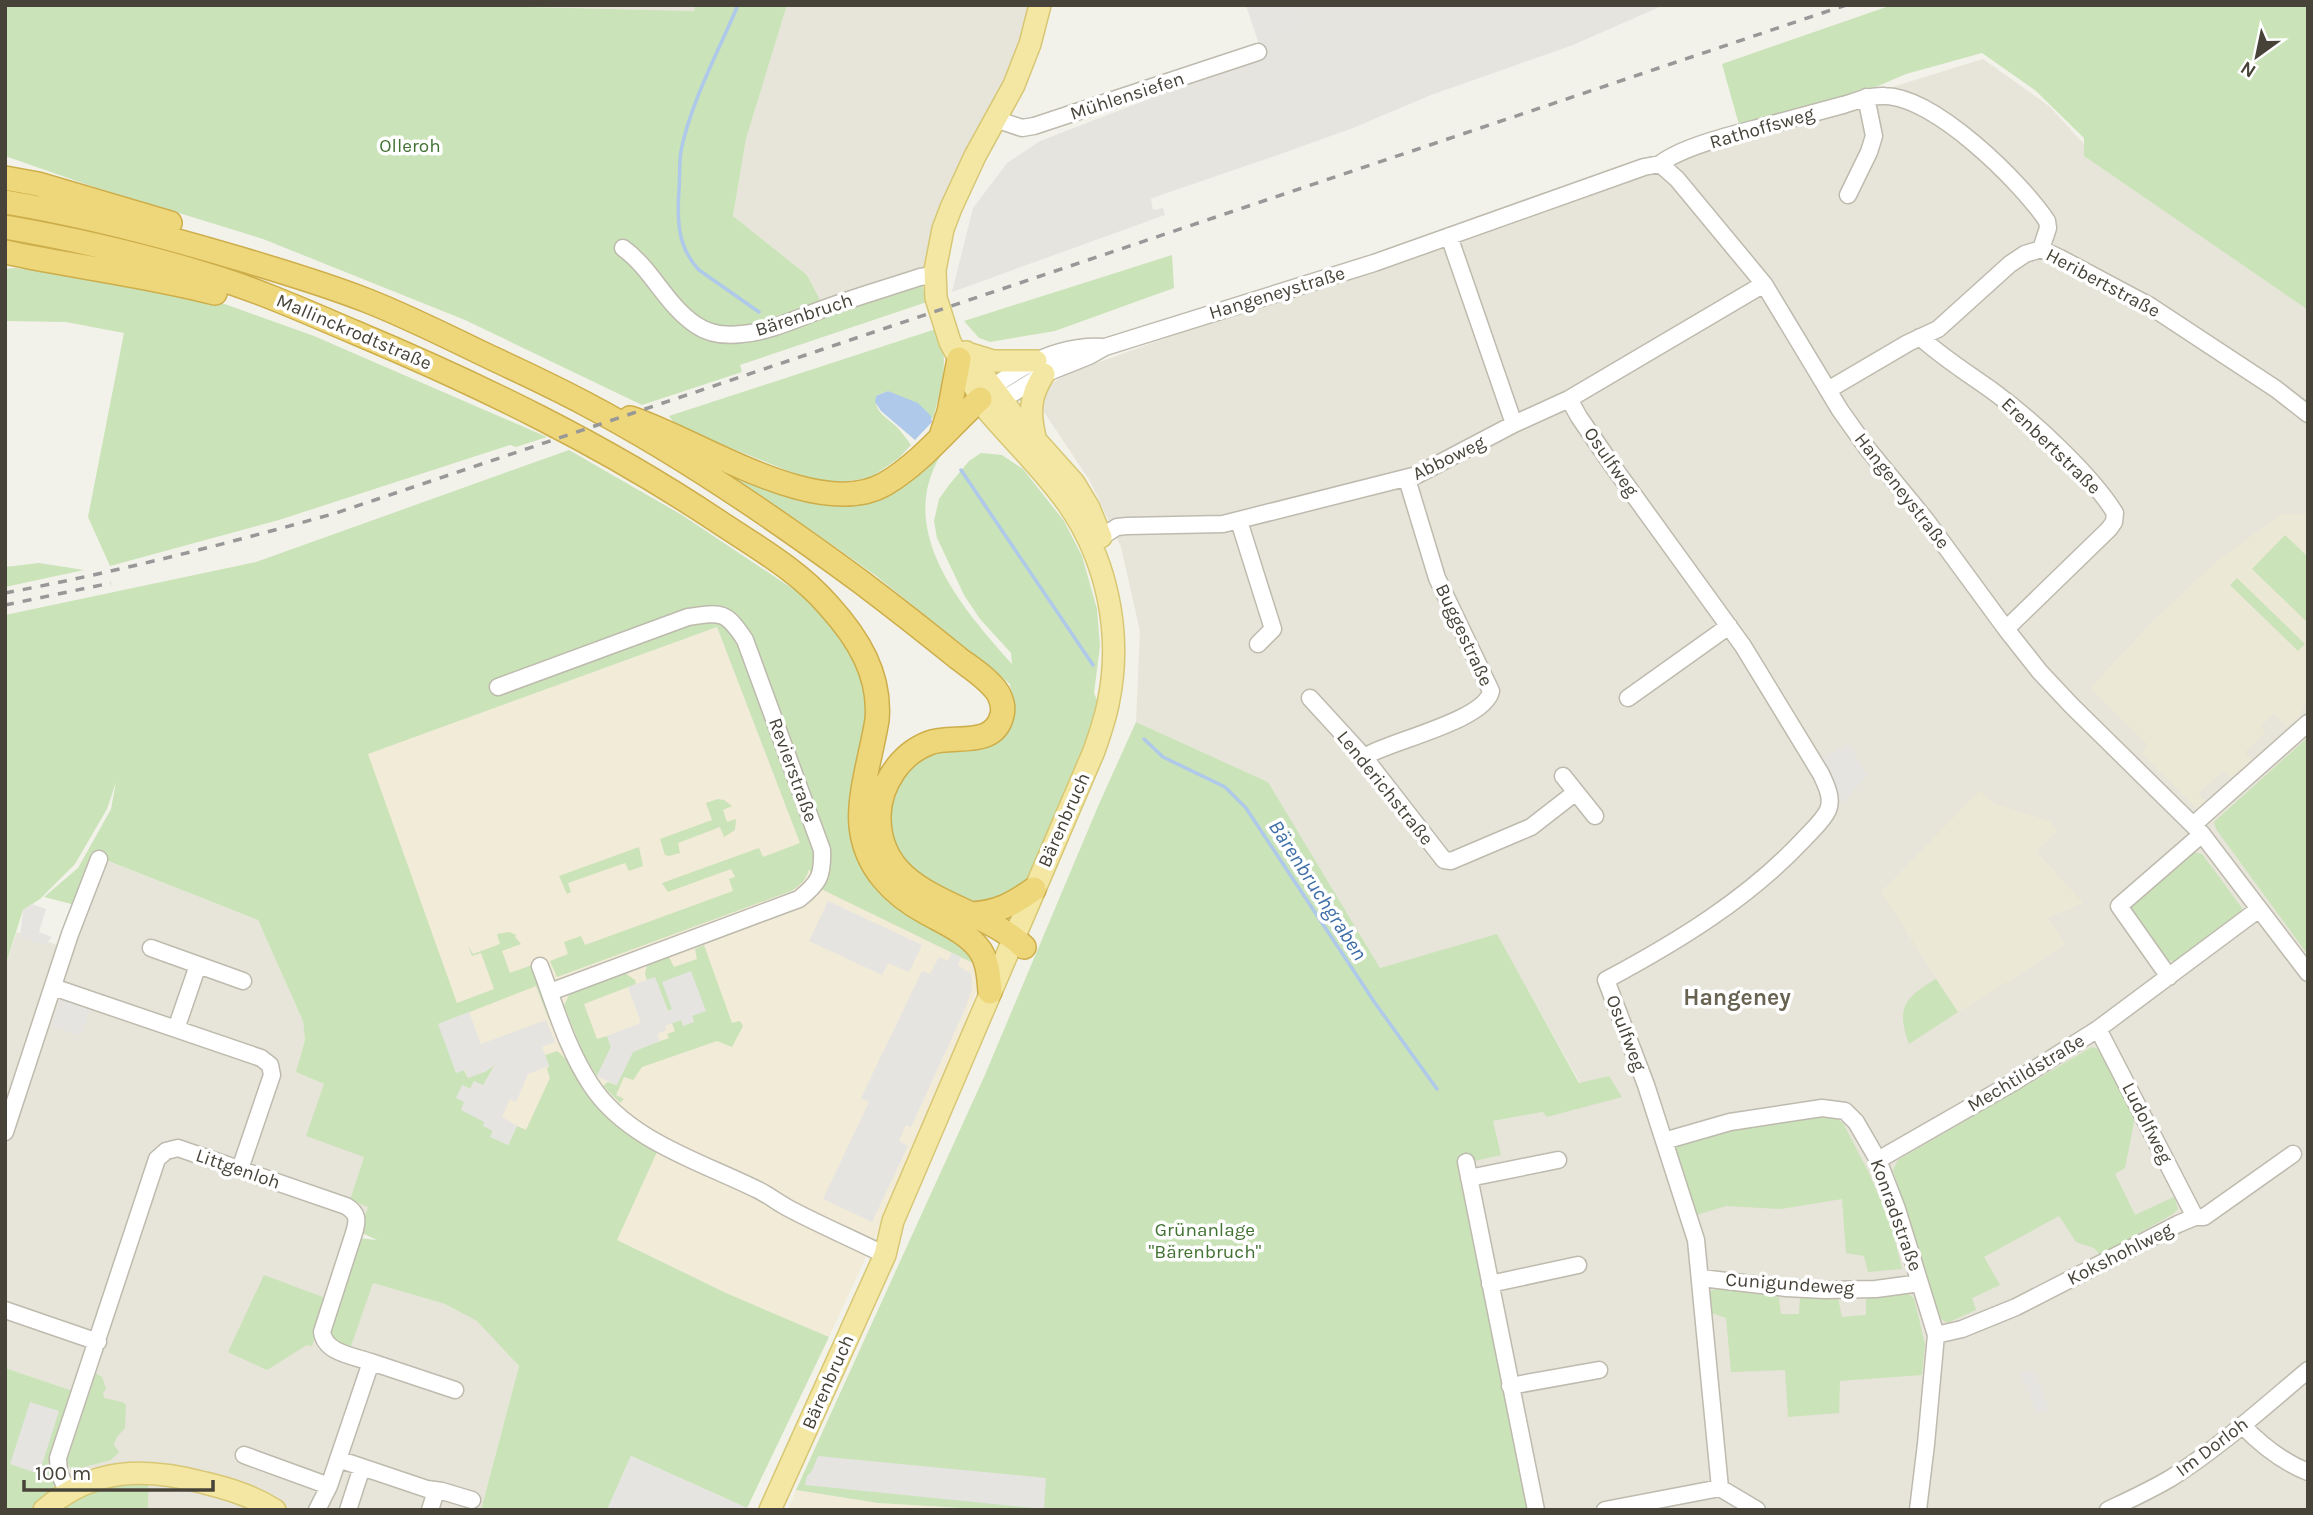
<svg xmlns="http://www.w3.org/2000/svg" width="2313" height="1515" viewBox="0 0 2313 1515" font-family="Karla,sans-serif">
  <rect width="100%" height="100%" fill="#f3f2ea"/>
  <path fill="#e7e4d9" d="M442,5H695L694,11Z
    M787,5H1040L943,229L920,277L824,309L807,275L733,216L746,139Z
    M1983,59L2049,106L2085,145L2084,156L2308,310V1510H1536L1466,1162L1493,1121L1544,1112L1547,1117L1622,1096L1580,1083L1497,935L1380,968L1268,782L1136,722L1140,631L1121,547L1090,481L1044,412L1040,402L1043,393L1054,382L1069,373L1374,263L1746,132Z
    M102,859L258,920L303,1021L305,1040L297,1072L324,1084L365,1156L350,1200L369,1207L329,1326L350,1348L373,1283L445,1304L478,1321L519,1366L481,1510H148L149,1473L68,1492L59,1473L73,1391L5,1368V967L17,932L70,949Z"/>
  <path fill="#f2ebd8" d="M717,627L817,886L975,964L977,989L931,1116L829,1337L726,1293L617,1240L620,1127L591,1100L565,1058L518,1151L480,1133L367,754Z
    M796,1490L878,1503L995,1510H788Z"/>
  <path fill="#e6e4df" d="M1246,5H1664L1573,45L1431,95L1353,128L1269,158L1155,197L1151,199L1153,210L1163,208L1165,215L952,292L973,208L1007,163L1040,141L1263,55Z"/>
  <path fill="#ebe8d6" d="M2282,514H2308V696L2301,714L2287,727L2274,714L2261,726L2266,732L2245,752L2252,760L2232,779L2223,771L2198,794L2206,802L2198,810L2142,754L2147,744L2090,688L2153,621L2219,559Z
    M1980,790L1993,803L2049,821L2058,830L2036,851L2083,903L2048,918L2065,944L2017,976L1958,1012L1881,892Z"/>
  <path fill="#cae3b8" d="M5,5H442L694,11L695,5H787L746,139L733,216L807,275L824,308L920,277L927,302L740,365L742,372L642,405L465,320L263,239L88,185L5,156Z
    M1892,5H2308V310L2084,156V138L2036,91L1982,53L1906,74L1878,86L1739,125L1722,64Z
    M1172,255L1174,288L1055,331L990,342L979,338L964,321Z
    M14,268L109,277L205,297L314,336L547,437L516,447L510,445L279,520L110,566L88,517L124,333L66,322L5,321V269Z
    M936,329C952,355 940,391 933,419L915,404L888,391L876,396C873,411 887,418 897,427C902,433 907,439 911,445L899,458L870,478L821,484L676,426L669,416Z
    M972,418C961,431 947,445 938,460C897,535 965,611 1012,664L1011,653L980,619L964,595L937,538L934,521L939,499L949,485L969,461L981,453L1002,455L1023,469L1064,521L1082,556L1097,609L1100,646L1094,693L1099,705L1089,736L1029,878L1017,894L975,906L914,877L886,832L890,796L912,763L1013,712L1010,684L875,575L797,520L695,455L854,499Z
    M569,450L682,515L802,595L825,616L857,658L869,702L854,820L966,943L975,964L817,887L809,869C806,880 801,885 791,891L557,977L550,961L568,954L564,942L581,936L585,945L733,891L729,879L735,877L731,869L668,892L662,883L759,848L763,857L800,843L717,627L368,754L457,1003L494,989L481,953L472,956L468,945L473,954L500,944L497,934L509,932L516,935L515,937L521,944L502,951L510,973L532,965L551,1019L549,1020L536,986L439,1024L468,1078L495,1064L483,1086L471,1089L462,1085L465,1102L493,1131L491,1136L508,1145L517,1126L526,1130L550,1078L547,1069L549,1066L545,1055L557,1051C574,1064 579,1085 592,1100C610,1122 634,1137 657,1152L617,1240L726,1293L829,1337L747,1508L631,1456L607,1510H481L519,1366L477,1321L445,1304L373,1283L350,1349L338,1345L328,1332L358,1238L377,1240L360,1232L368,1207L350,1200L364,1157L306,1136L324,1084L296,1072L305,1040L303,1021L258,920L103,859L83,907L44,897L78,868L111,809L116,782L107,809L75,864L40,899L23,910L5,967V615L256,562Z
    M2285,535L2308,557V623L2252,569Z
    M39,563L84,570L5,587V567Z
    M2237,578L2305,644L2298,651L2230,585Z
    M1136,722L1268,782L1380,968L1497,934L1579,1083L1609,1076L1622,1097L1547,1117L1543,1112L1493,1121L1501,1155L1466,1163L1536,1510H995L878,1503L796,1490L984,1077L1099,804Z
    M2308,737V955L2216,829L2214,822Z
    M718,799L724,800L732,806L723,810L727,822L736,819L735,830L724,837L720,827L678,843L680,853L669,856L665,855L660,839L712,820L706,803Z
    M639,847L643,866L629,871L625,863L568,883L571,892L567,894L559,876Z
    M2188,851L2202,854L2242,908V912L2179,962L2161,959L2126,910Z
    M704,945L732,1023L740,1021L743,1026L732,1047L717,1041L642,1067L633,1080L624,1077L616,1095L624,1099L620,1103L603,1086L608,1082L616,1085L632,1051L669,1038L667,1034L675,1031L672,1023L681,1020L694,1021L692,1016L672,1009L668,1011L655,978L647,980L645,974L647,965L669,957L674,967L697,959L695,949Z
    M625,973L635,980L636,984L584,1004L597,1039L607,1036L611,1047L597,1076L584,1056L564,1005L570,993Z
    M1936,979L1958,1012L1909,1044C1896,1008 1904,998 1936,979Z
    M2092,1047L2098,1049L2136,1112L2125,1168L2115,1174L2135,1215L2174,1197L2178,1209L2173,1214L2100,1255L2094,1248L2076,1242L2059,1216L1984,1257L2000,1285L1972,1298L1976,1310L1947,1323L1941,1319L1893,1170L1898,1160Z
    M1833,1116L1843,1123L1869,1173L1891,1224L1902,1269L1868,1272L1864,1256L1846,1253L1842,1199L1781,1209L1726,1206L1693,1216L1673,1150L1679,1145L1757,1124Z
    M264,1275L328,1299L312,1346L307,1345L267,1370L228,1352Z
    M1722,1287L1779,1297L1781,1314H1799L1800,1297L1838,1298L1842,1317L1866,1315V1296L1907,1293L1914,1298L1925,1344L1922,1375L1840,1381L1839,1413L1788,1417L1785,1370L1731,1372L1726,1318L1712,1313L1708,1300L1710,1291Z
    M5,1368L73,1391L59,1458L67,1491L149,1472L148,1510H5Z
    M96,1373L102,1377L106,1389L103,1392L104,1398L122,1402L126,1405L125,1428L116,1438L114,1445L119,1452L111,1460L73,1470L67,1464V1460Z"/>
  <path fill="#e5e4e1" d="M1246,5H1298L1306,27L1259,44Z
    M1849,744L1867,775L1842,804L1820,759Z
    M828,901L922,945L909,972L888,963L882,975L809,941Z
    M32,904L46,909L39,932L52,937L45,945L20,937L23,910Z
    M952,953L961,957L958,966L971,973L972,988L966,1007L911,1127L906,1125L899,1141L908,1146L872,1222L823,1199L869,1102L861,1098L922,971L930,974L939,957L948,961Z
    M691,971L706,1011L692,1016L694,1022L683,1026L681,1020L665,1026L666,1030L657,1034L660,1041L633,1052L617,1085L597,1076L611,1047L607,1036L641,1023L628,987L655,977L668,1011L672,1009L662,982Z
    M60,999L90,1009L80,1036L51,1026Z
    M469,1012L481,1044L546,1020L555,1042L542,1047L549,1066L528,1074L516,1102L510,1099L502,1117L517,1126L508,1145L490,1137L493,1131L483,1126L484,1122L461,1110L464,1102L456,1098L462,1085L470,1089L474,1081L483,1085L495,1065L485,1072L468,1078L465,1070L456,1073L438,1024Z
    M2033,1369L2049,1409L2037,1414L2021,1374Z
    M30,1402L59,1411L39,1474L10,1464Z
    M631,1456L747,1508L746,1510H607Z
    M818,1456L1046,1478L1044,1509L805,1485L807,1476L812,1471Z"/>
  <path fill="#aec9e9" d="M888,391L918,403L931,416L932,422L915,440L881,411L875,402L876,396Z"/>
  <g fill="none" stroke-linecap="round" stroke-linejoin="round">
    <path stroke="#aec9e9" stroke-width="3.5" d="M738,5C719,50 690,104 681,151C679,164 680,177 679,189C677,219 677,247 699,270L759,312
      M961,470L1093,665
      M1144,739L1163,757L1225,787L1246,808L1375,1003L1437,1089"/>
    <defs>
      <path id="minor" d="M995,119L1022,128L1034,126L1258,52
        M1660,164C1683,146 1735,134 1765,126C1791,119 1817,112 1843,105C1857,101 1870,95 1885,96C1935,97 2020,181 2047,221L2048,228L2041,249
        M1848,195L1869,152L1874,136L1866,97
        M1449,236L1514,424
        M623,248C652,269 666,305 696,325C709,334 726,336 742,334C769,332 798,318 823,309C855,297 887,288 920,277L934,275
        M1920,337C1943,358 1969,374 1994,392C2032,420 2090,473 2115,513L2114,522L2109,529L2006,629
        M993,387C1024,364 1062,345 1102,347
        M1828,390L1908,343L1938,329L2010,264L2025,254L2041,249L2060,258L2150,306L2276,389L2308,414
        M1569,399L1579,417L1612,465L1743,646L1821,774C1826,785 1833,798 1828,810C1823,821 1812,830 1804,839C1748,899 1677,942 1606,980L1646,1085L1696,1240L1720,1488
        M1002,400L1044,374L1089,356L1105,347L1374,263L1644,167L1660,164L1677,179L1764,284L1840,410L1867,448L1926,520L2006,629L2040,672L2071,705L2202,834L2308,973
        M1239,521L1273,629L1258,644
        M1101,537L1117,527L1127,526L1223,524L1417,475L1514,424L1569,399L1764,284
        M498,687L688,617C722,612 726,611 745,640L822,850C823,876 819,883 799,899L550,992
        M1310,698L1364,757L1444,860L1451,861L1531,827L1576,792
        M1628,698L1729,626
        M1364,757C1389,741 1485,721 1491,691L1437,578L1407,479
        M1563,776L1595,816
        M2193,825L2308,723
        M151,948L243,981
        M540,966C555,1006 567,1049 591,1085C627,1140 699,1161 756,1189C767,1194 777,1202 788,1208C820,1225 853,1239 885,1255
        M2169,977L2119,906L2202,834
        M53,987L261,1058L270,1065L272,1075L240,1169
        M176,1029L198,965
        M2098,1029L2195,1217
        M5,1132L70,934L99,859
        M1664,1141L1730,1122L1822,1108L1845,1111L1856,1122L1878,1160L1897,1209L1936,1335L1926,1444L1918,1510
        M1878,1160L2014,1082L2098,1029L2259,909
        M1466,1162L1536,1510
        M1469,1178L1558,1160
        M1701,1278L1786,1288L1825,1290L1876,1289L1920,1283
        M1490,1284L1578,1265
        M5,1310L98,1342
        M1936,1335L1962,1329L2016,1307L2178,1224L2195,1217H2204L2293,1154
        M371,1362L455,1390
        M1510,1386L1599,1370
        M2242,1425C2261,1445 2283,1462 2308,1472
        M244,1455L329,1486
        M338,1459L427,1489L442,1491L472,1500
        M68,1492L59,1473L58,1458L157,1159L166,1151L178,1148L346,1206C358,1213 358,1220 354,1233L322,1332C325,1353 353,1356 371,1362L329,1486L317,1510
        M348,1510L362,1467
        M430,1510L436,1491
        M1605,1510L1720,1488L1757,1510
        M2108,1510C2129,1500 2151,1490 2171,1478C2220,1447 2264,1407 2308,1370"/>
      <path id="major" d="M966,352L1014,416L1074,483L1089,508L1101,537
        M967,353L993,361H1036
        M1035,437C1029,412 1030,395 1044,374
        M44,1510C93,1467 145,1467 205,1483C230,1489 253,1496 275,1510
        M770,1510L885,1255L893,1221L1094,751C1100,734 1106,717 1109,699C1122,632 1107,560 1068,504C1044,470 1014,442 987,410L950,342L936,298L935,270L943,229L951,208L975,156L1014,85L1030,44L1040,5"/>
      <path id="highway" d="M5,178L38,184L170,223
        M5,202C84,215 160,235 237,258C281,271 325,284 368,301C411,318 452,339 494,359C524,373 554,387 584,403C681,454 773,517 861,582C894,607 926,632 958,658C971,668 989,679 998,693C1002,701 1004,707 1002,715C994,749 953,734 929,743C900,754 880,785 879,815C877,900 977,901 1024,947
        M5,227C74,239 144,255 211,276C260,291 307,312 354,332C480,385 602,444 716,520C755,546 798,570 829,606C858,638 881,675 877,720C872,752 858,795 861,826C865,867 893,895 927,913C945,923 968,933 980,950C988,962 989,978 990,992
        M5,252C75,267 146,275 215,293
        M630,418C696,439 818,523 885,484C921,463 949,427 980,399
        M942,433L949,412L959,359
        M970,914C997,913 1013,904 1034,889"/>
    </defs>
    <use href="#minor" stroke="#bebaae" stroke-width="19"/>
    <use href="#major" stroke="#d7c775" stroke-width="24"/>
    <use href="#highway" stroke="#cdae4b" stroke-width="26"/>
    <use href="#minor" stroke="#fff" stroke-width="16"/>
    <use href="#major" stroke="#f3e7a3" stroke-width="21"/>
    <use href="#highway" stroke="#eed77b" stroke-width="23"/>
    <path stroke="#989898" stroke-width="3.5" stroke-dasharray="9 9" stroke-linecap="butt" d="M5,593C117,572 226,544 336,513L1846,5
      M5,605L111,583"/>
  </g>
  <g text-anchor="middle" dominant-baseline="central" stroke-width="7" stroke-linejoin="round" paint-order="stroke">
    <g font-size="19" fill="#474339" stroke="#fff">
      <text transform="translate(1127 96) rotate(-18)">Mühlensiefen</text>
      <text transform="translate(1762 128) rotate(-16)">Rathoffsweg</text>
      <text transform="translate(2103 283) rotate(28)">Heribertstraße</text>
      <text transform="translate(1277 293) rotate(-17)">Hangeneystraße</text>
      <text transform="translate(804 315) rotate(-18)">Bärenbruch</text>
      <text transform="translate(354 332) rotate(23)">Mallinckrodtstraße</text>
      <text transform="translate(2051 446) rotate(44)">Erenbertstraße</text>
      <text transform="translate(1449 458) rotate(-26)">Abboweg</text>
      <text transform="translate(1611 462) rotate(55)">Osulfweg</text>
      <text transform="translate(1902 491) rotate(52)">Hangeneystraße</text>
      <text transform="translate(1464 635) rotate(65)">Buggestraße</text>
      <text transform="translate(793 770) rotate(70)">Revierstraße</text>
      <text transform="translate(1385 788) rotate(51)">Lenderichstraße</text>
      <text transform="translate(1064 820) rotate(-66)">Bärenbruch</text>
      <text transform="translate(1626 1033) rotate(69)">Osulfweg</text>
      <text transform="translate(2026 1073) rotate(-31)">Mechtildstraße</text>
      <text transform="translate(2147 1123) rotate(63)">Ludolfweg</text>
      <text transform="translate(238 1169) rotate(19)">Littgenloh</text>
      <text transform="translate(1896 1215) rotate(70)">Konradstraße</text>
      <text transform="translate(2120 1254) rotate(-27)">Kokshohlweg</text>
      <text transform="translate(1790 1284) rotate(4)">Cunigundeweg</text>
      <text transform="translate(828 1382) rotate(-66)">Bärenbruch</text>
      <text transform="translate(2212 1447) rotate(-37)">Im Dorloh</text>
    </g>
    <g font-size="19" fill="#427232" stroke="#fff">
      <text x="410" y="146">Olleroh</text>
      <text x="1205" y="1230">Grünanlage<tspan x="1205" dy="22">"Bärenbruch"</tspan></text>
    </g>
    <g font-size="21" font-style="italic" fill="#3e6da7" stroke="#fff">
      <text transform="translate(1318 890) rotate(57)">Bärenbruchgraben</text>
    </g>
    <g font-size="23" font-weight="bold" fill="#686251" stroke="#fff">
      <text x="1737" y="997">Hangeney</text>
    </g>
  </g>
  <rect width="2313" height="1515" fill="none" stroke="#474339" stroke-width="14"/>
  <g transform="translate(2257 56) rotate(213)" stroke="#ffffff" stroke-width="5" paint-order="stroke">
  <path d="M0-5L12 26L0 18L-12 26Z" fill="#474339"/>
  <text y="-10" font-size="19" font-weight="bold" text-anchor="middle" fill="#474339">N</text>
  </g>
  <path d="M24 1480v10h189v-10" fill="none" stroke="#474339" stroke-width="3.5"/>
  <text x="35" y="1480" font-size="21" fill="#474339" stroke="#ffffff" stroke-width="5" paint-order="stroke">100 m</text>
</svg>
